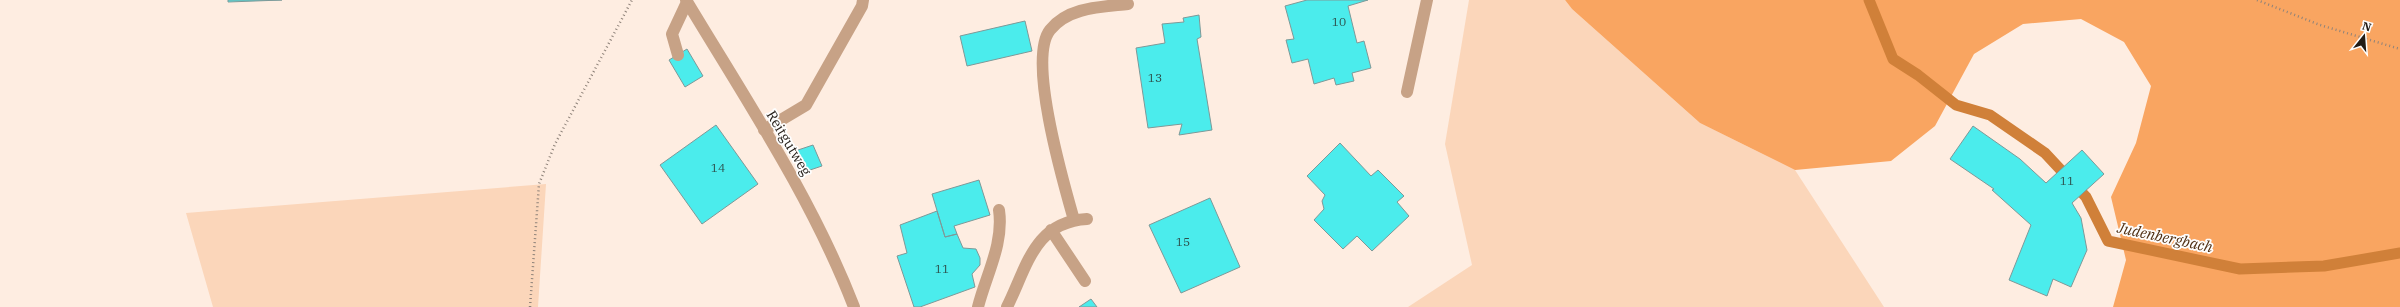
<svg xmlns="http://www.w3.org/2000/svg" width="2400" height="307" viewBox="0 0 2400 307" font-family="'IBM Plex Serif',serif">
  <rect width="100%" height="100%" fill="#feede1"/>
  <path fill="#fbd6ba" d="M1469,0H1565L1572,9L1700,123L1795,170L1884,307H1408L1472,265L1445,144Z
    M546,184L538,307H213L186,213Z"/>
  <path fill="#f9a561" d="M1565,0H2400V307H2113L2126,260L2111,197L2136,143L2151,86L2124,42L2081,19L2023,24L1974,54L1935,126L1891,161L1795,170L1700,123L1572,9Z"/>
  <g fill="none" stroke-linecap="round" stroke-linejoin="round">
    <path stroke="#d08039" stroke-width="11" d="M1869,0L1893,59L1918,75L1956,105L1990,115L2045,153L2086,197L2108,241L2240,269L2324,266L2400,253"/>
  </g>
  <path fill="#4becec" stroke="#7e9998" d="M228,0H282L228,2Z
    M1307,0H1368L1348,6L1357,43L1364,41L1371,68L1352,73L1354,81L1336,85L1334,78L1314,84L1308,59L1292,63L1286,40L1294,39L1285,6Z
    M1199,15L1201,37L1197,39L1212,130L1179,135L1182,124L1148,128L1136,48L1165,43L1162,24L1184,22L1183,18Z
    M1025,21L1032,51L967,66L960,36Z
    M687,49L703,76L685,87L669,60Z
    M716,125L758,184L702,224L660,165Z
    M1973,126L2020,159L2046,183L2082,150L2104,174L2072,203L2081,218L2087,250L2071,287L2053,279L2047,296L2009,280L2031,225L1992,190L1994,189L1950,159Z
    M1340,143L1371,176L1378,170L1404,196L1397,202L1409,216L1372,251L1357,236L1343,249L1314,220L1324,209L1322,201L1325,195L1307,176Z
    M813,145L822,166L804,172L795,151Z
    M979,180L990,215L954,226L957,234L945,237L932,194Z
    M1210,198L1240,267L1181,293L1149,225Z
    M937,211L945,237L957,234L963,248L976,249L980,258V265L972,274L975,287L920,307H914L897,256L907,253L900,225Z
    M1091,299L1097,307H1079Z"/>
  <g fill="none" stroke-linecap="round" stroke-linejoin="round">
    <path stroke="#8f837a" stroke-width="2.5" stroke-dasharray="1 3" stroke-linecap="butt" d="M2257,0L2320,25L2400,49
      M530,307L539,184L555,144L632,0"/>
    <path stroke="#c7a286" stroke-width="12" d="M686,0C746,100 812,198 854,307
      M678,55L672,34L687,2
      M1407,92L1427,0
      M764,130L806,105L862,6L863,0
      M1074,220C1064,185 1027,59 1050,30C1068,7 1101,7 1128,4
      M1051,230L1085,281
      M978,307C986,275 1004,244 999,210
      M1007,307C1027,267 1034,222 1087,219"/>
  </g>
  <g text-anchor="middle" dominant-baseline="central" stroke-width="3.5" stroke-linejoin="round" paint-order="stroke">
    <g font-size="12" fill="#2d504c">
      <text x="1339" y="21">10</text>
      <text x="1155" y="77">13</text>
      <text x="718" y="167">14</text>
      <text x="2067" y="180">11</text>
      <text x="1183" y="241">15</text>
      <text x="942" y="268">11</text>
    </g>
    <g font-size="14" fill="#231c16" stroke="#fefefe">
      <text transform="translate(789 143) rotate(59)">Reitgutweg</text>
    </g>
    <g font-size="15" font-style="italic" fill="#513014" stroke="#fefefe">
      <text transform="translate(2165 237) rotate(12)">Judenbergbach</text>
    </g>
  </g>
  <g transform="translate(2364 36) rotate(17)" stroke="#fefefe" stroke-width="3" paint-order="stroke">
  <path d="M0-3L7 15L0 10L-7 15Z" fill="#231c16"/>
  <text y="-6" font-size="11" font-weight="bold" text-anchor="middle" fill="#231c16">N</text>
  </g>
</svg>
